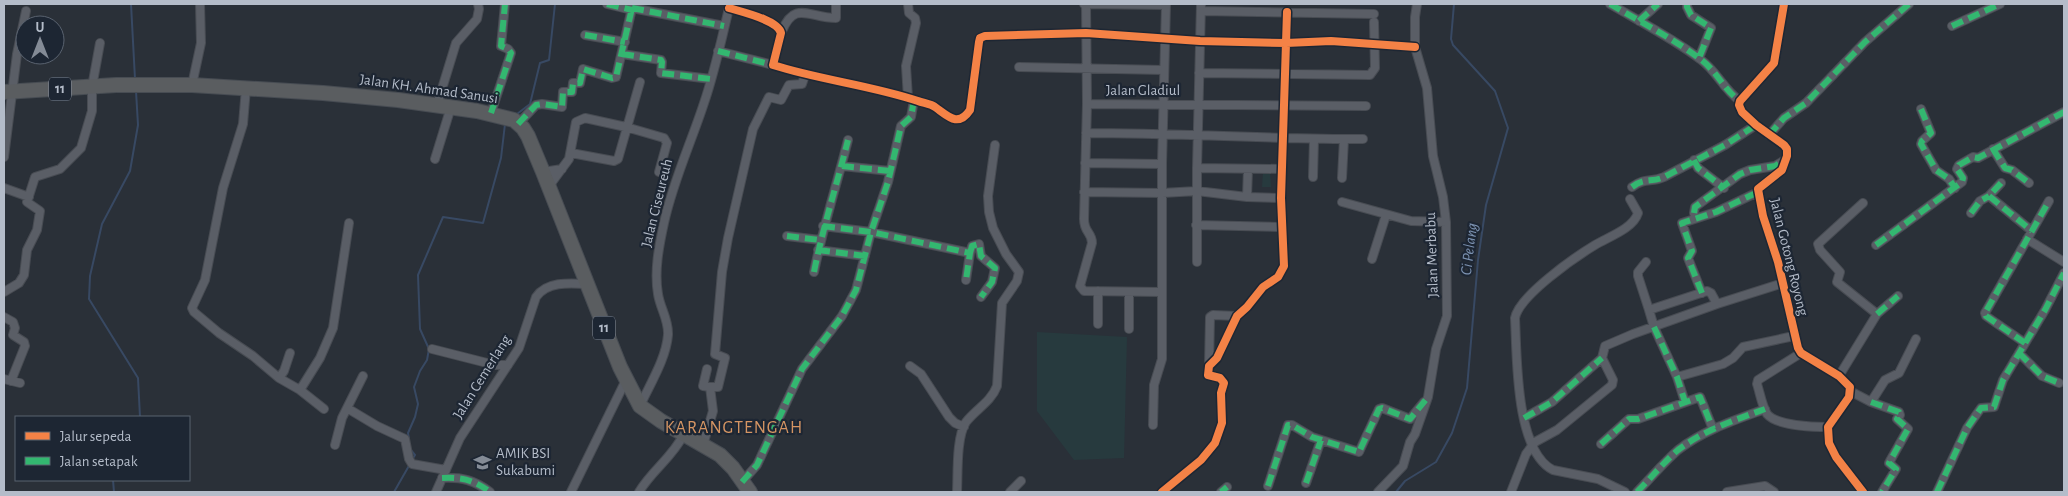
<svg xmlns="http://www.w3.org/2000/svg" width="2068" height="496" viewBox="0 0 2068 496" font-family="'Alegreya Sans',sans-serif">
  <rect width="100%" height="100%" fill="#2a3038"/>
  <path fill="#273a3e" d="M1263,171L1270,172L1271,187H1262Z
    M1037,332L1127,337L1124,458L1074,460L1037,411Z"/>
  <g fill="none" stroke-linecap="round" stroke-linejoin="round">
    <path stroke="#384963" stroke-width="2" d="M131,4L135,79
      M136,91L138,125L130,171L102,224L90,276L89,299L138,378L140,417
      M517,114L530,104L540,63L549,60L555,4
      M409,439L408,433L415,417L418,404L414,387L420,371L427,360L429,349L420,329L418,275L443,217L483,223L501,158L505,124
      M410,449L415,455L412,460
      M113,480L114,492
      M394,492L410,464
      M1396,492L1405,481L1436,462L1452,433L1467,388L1478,260L1486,205L1508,128L1495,91L1453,45L1451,39L1454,4"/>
    <defs>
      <path id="street" d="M607,4L632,10
        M908,4L909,13L915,18L916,23L906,66L908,98
        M1084,4L1166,5
        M1086,4L1087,104L1084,219C1084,233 1092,232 1092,243L1080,286L1084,291L1161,292
        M1610,4C1639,21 1674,39 1700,59C1717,71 1723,89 1740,101
        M1687,4V7L1691,15L1711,28L1699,58
        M1784,4L1774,63L1740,101L1739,105L1742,112L1756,125L1784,145L1787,149V156L1782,170L1758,189L1763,216L1778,262L1798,348L1801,353L1839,376L1850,387L1849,397L1828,427L1829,443L1836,457L1863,492
        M632,8L724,26
        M729,8C742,12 778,20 781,33L773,65C820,80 870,85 918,101C923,103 931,104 935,107C948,116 958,128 970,110L979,42L980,38L985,36L1086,33L1200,41L1286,43L1331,41L1415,47
        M1201,11L1374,14
        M1639,21L1658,4
        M1952,26L2000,4
        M782,31C795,0 809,18 836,18V4
        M585,35L625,42
        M718,51L773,65
        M622,54L661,60L662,62L661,73L711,79
        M1019,67L1163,70
        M1199,73L1370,75L1375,68L1374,22
        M192,85L201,43L200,4
        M246,88L243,124L223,188L205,280L192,308L194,312L219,333L253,356L279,378L300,390L320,358L333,328L349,223
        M1087,104L1366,106
        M437,105L456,43L477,19L479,9L478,4
        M1921,109L1931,133L1922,141L1921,144L1936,170L1949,179L1955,188
        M491,113L511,53L508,49L501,46L505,4
        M518,124L536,105L542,104L562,107L563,92H572L573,83H580L583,69L612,78L616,77L633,4
        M1086,133C1178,133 1270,139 1363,139
        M1769,135L1784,118L1806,103L1865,42L1909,4
        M1993,149L2005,168L2012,170L2029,183
        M571,153L614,161L618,159L640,82
        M4,157L17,54L26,11
        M435,159L451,107
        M1694,160L1698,168L1724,188
        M1085,163L1162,164
        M842,166L890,171
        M1197,168L1282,169
        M543,172L562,169
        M1313,177L1314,139
        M1342,178L1344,139
        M2001,183L1989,196L2032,231
        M549,186L569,159L576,122L585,118L626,127L664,138L667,143L659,172
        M1632,187C1645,177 1651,183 1664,177L1725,145L1756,125
        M4,188L29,197
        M1084,192L1162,193L1197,191L1247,197L1281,198
        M1247,197L1248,169
        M1342,202L1411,221L1446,222
        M1694,213L1695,207L1740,174L1750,170L1775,166L1785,160
        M1971,213L1980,201L1989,196
        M1196,225L1281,227
        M823,226L871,232L970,253L966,280
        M787,236L820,240
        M2027,239L2064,262
        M1876,245L1962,182L1963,178L1957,169L1959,165L1973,157L1978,158L2064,112
        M818,250L865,256
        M970,253L972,246L979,244L981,256L995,268L992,282L981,297
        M1372,259L1386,215
        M1197,262V168L1201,4
        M1646,262L1638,272V276L1649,310
        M814,272C823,227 837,184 848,140
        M1098,291V324
        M4,292L19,283L24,275L27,250L37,230L40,211L27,202L35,177L60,169L81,148L92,111V87L100,43
        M1702,293L1688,258L1692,251L1682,223L1716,212L1758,192
        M1877,314L1898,296
        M4,317L13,322L15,328L13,335L24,342L25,346L11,381
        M1129,329V292
        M2025,343L1986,316L1985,313L2049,201
        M432,349L495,365H508
        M1801,353L1758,380L1757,384C1760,393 1762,406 1767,414C1777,426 1814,427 1828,427
        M2019,353L2042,376L2059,383
        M910,366L921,374L949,417L955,423L964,427
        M1209,366L1210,317L1213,315L1237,316
        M1839,376L1877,314L1837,282L1840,272L1820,250L1818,244L1863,203
        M1677,377L1723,364L1733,358L1743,347L1794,336
        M279,378L284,371L290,353
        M4,379L20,383
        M710,387H718L725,358L715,354L722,272L728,238L753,129L769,97L781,100L789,85L802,84L805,75
        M300,390L324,409
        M1850,391L1871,402L1885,380L1899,373L1916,339
        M1685,402L1677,377L1654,327L1649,310L1707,291L1711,293L1717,304L1783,283
        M1871,402L1899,412L1900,415L1897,419L1908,429L1890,461L1889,463L1896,469L1882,492
        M640,406C650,384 666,359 668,335C669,320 660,308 658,294C654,271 659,246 664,223C673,181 691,143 704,103C715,71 722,37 730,4
        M347,408L377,426L405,439L409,459L412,464L446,470
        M1524,418L1552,402L1602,358
        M1153,425L1154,385L1162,359V164L1166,4
        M1601,444L1629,419H1638L1700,397L1713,429
        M335,445L342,418L363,376
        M703,445L713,411L710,387L703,386L707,369
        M442,478C462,477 474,480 490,492
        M742,482L757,465L802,369L842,316L856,290L871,232L888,182L901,126L911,117L914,100
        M1306,483L1321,440
        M1268,486L1288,425H1292L1312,437L1359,452L1379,409L1382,408L1410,419L1424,402
        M436,492L460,438L519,348L536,297C547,281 570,283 587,284
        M571,492L626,380
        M639,492C652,470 672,458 684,434
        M957,492C958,474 956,437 966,422C976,409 991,402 997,386L1002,303L1017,281L1019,272L1006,254L993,228L989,212L988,196L995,145
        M1010,492L1021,481
        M1162,492L1201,460L1215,443L1222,423L1221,393L1224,383L1220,378L1208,375L1209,366L1217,358L1237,316L1247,307L1263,287L1278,277L1284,266L1281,198L1287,12
        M1221,492L1227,487
        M1378,492L1403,466L1410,442L1415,434L1428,397L1436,349L1447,316L1446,222L1443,197L1433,156L1427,88L1415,47V17L1417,4
        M1511,492L1526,454L1535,442L1557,430L1612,385L1613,380L1602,358L1605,346L1633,334L1717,304
        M1625,492L1598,479L1553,470C1515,451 1517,355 1515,318C1519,296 1575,257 1595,245C1608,237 1633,229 1638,213L1630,199
        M1637,492C1651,478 1663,463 1678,450C1704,430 1735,420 1765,409
        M1727,492L1765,486L1774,492
        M1937,492L1967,428L1981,408L1994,407L2003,380L2045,310L2064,273"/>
      <path id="highway" d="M4,92L116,85H192L323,93L398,100L477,111L514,120L523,128L528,136L543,172L620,367L640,406L661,421L720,455L733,468L750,492"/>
    </defs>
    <use href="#street" stroke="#484c53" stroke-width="10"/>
    <use href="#highway" stroke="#474c53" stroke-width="16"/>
    <use href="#street" stroke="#5a5e66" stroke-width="8"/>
    <use href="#highway" stroke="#5a5d60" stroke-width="14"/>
    <path stroke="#33b770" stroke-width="6" stroke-dasharray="12 6" stroke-linecap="butt" d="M607,4L632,10
      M1610,4C1639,21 1674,39 1700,59C1717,71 1723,89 1740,101
      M1687,4V7L1691,15L1711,28L1699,58
      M632,8L724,26
      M1639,21L1658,4
      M1952,26L2000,4
      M585,35L625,42
      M718,51L773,65
      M622,54L661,60L662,62L661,73L711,79
      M1921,109L1931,133L1922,141L1921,144L1936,170L1949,179L1955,188
      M491,113L511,53L508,49L501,46L505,4
      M518,124L536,105L542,104L562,107L563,92H572L573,83H580L583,69L612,78L616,77L633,4
      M1769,135L1784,118L1806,103L1865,42L1909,4
      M1993,149L2005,168L2012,170L2029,183
      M1694,160L1698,168L1724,188
      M842,166L890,171
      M2001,183L1989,196L2032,231
      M1632,187C1645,177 1651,183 1664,177L1725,145L1756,125
      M1694,213L1695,207L1740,174L1750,170L1775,166L1785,160
      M1971,213L1980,201L1989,196
      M823,226L871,232L970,253L966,280
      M787,236L820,240
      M1876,245L1962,182L1963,178L1957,169L1959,165L1973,157L1978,158L2064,112
      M818,250L865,256
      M970,253L972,246L979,244L981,256L995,268L992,282L981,297
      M814,272C823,227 837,184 848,140
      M1702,293L1688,258L1692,251L1682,223L1716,212L1758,192
      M1877,314L1898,296
      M1654,327L1677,377L1685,402
      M2025,343L1986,316L1985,313L2049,201
      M2019,353L2042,376L2059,383
      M1871,402L1899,412L1900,415L1897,419L1908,429L1890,461L1889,463L1896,469L1882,492
      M1524,418L1552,402L1602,358
      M1601,444L1629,419H1638L1700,397L1713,429
      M442,478C462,477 474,480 490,492
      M742,482L757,465L802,369L842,316L856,290L871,232L888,182L901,126L911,117L914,100
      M1306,483L1321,440
      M1268,486L1288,425H1292L1312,437L1359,452L1379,409L1382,408L1410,419L1428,397
      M1221,492L1227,487
      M1637,492C1651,478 1663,463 1678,450C1704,430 1735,420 1765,409
      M1937,492L1967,428L1981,408L1994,407L2003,380L2045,310L2064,273"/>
    <defs>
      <path id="cycleway" d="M1784,4L1774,63L1740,101L1739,105L1742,112L1756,125L1784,145L1787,149V156L1782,170L1758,189L1763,216L1778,262L1798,348L1801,353L1839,376L1850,387L1849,397L1828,427L1829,443L1836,457L1863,492
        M729,8C742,12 778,20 781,33L773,65C820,80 870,85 918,101C923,103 931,104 935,107C948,116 958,128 970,110L979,42L980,38L985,36L1086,33L1200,41L1286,43L1331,41L1415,47
        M1162,492L1201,460L1215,443L1222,423L1221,393L1224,383L1220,378L1208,375L1209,366L1217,358L1237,316L1247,307L1263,287L1278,277L1284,266L1281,198L1287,12"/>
    </defs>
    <use href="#cycleway" stroke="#1d2633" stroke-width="11"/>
    <use href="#cycleway" stroke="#f48246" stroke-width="8"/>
  </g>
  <defs>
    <symbol id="university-bare" viewBox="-9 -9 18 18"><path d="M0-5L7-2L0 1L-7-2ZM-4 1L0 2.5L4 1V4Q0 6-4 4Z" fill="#848b96" stroke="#1d2633" stroke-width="2.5" paint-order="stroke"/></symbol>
  </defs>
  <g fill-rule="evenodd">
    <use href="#university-bare" x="470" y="450" width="25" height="25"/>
  </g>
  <g text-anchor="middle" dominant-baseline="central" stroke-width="4.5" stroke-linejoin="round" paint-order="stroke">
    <g fill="#1d2633" stroke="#878f9c" stroke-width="1">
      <rect x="49" y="77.5" width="22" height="23" rx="4"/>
      <rect x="593" y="316.5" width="22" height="23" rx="4"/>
    </g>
    <g font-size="14" font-weight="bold" fill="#b4bcc9">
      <text x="60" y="89">11</text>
      <text x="604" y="328">11</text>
    </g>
    <g font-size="15" fill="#b4bcc9" stroke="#1d2633">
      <text transform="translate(429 89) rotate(8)">Jalan KH. Ahmad Sanusi</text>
      <text x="1143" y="90">Jalan Gladiul</text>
      <text transform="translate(657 203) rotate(-76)">Jalan Ciseureuh</text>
      <text transform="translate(1432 255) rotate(-92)">Jalan Merbabu</text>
      <text transform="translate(1789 257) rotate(76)">Jalan Gotong Royong</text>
      <text transform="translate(482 377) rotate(-58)">Jalan Cemerlang</text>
    </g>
    <g font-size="15" fill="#b4bcc9" stroke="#1d2633" text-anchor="start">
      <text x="496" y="453">AMIK BSI<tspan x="496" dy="17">Sukabumi</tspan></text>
    </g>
    <g font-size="16" font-style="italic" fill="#7c92b1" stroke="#1d2633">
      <text transform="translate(1469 249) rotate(-83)">Ci Pelang</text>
    </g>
    <g font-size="18" letter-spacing="1" fill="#d59563" stroke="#1d2633">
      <text x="734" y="428">KARANGTENGAH</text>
    </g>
  </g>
  <rect width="2068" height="496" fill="none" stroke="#b4bcc9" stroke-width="10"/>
  <rect x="15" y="416" width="175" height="65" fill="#1d2633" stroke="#59626f"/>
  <rect x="25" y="432" width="25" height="8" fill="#f48246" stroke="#59626f"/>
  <text x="60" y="441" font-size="15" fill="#b4bcc9">Jalur sepeda</text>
  <rect x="25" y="457" width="25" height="8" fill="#33b770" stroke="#59626f"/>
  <text x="60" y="466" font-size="15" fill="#b4bcc9">Jalan setapak</text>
  <g transform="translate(40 40)"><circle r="24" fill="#1d2633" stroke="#59626f"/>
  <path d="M0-4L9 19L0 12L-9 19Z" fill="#848b96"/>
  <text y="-8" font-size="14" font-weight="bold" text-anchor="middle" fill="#b4bcc9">U</text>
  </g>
</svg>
